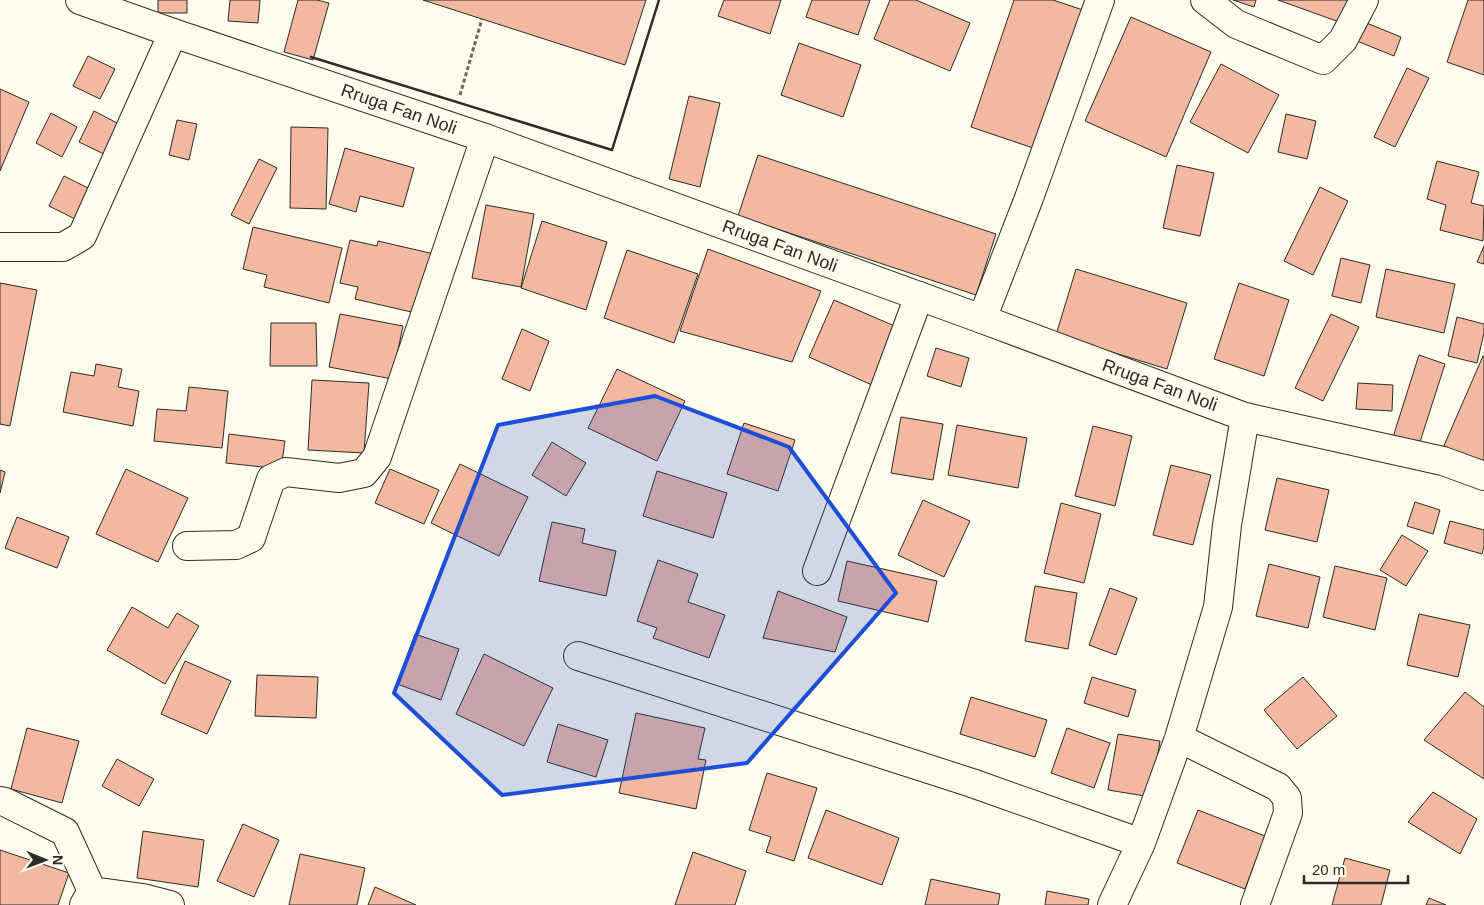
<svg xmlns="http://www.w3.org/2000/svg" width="1484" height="905" viewBox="0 0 1484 905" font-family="Arial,sans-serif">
  <rect width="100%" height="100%" fill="#fdfbea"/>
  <path fill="#f2b8a0" stroke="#2b2b2b" d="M158,0H187V13H158Z
    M230,0H260L258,23L228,21Z
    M298,0H317L329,3L313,60L284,52Z
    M423,0H646L625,65Z
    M724,0H781L770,34L718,16Z
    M812,0H870L858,35L806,17Z
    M890,0H916L970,23L950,71L874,39Z
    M1014,0H1053L1083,10L1036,149L971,127Z
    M1233,0H1256L1254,7Z
    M1278,0H1350L1342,23Z
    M1468,0H1484V75L1447,62Z
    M1131,17L1211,52L1166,157L1085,121Z
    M1364,22L1401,37L1394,56L1357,41Z
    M799,43L861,65L843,117L781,95Z
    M88,56L115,69L100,99L73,86Z
    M1221,64L1279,95L1248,153L1190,122Z
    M1407,68L1429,78L1395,147L1374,137Z
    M0,89L29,102L0,171Z
    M689,96L720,103L700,187L669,179Z
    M94,111L121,125L106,155L79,142Z
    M51,113L77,127L62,157L36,143Z
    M1286,114L1316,121L1307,159L1278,152Z
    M177,120L197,124L189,160L169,155Z
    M291,127L328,128L326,209L290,208Z
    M345,148L414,168L403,207L360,196L356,212L329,204Z
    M758,155L996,234L976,295L738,216Z
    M259,159L277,168L249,224L231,215Z
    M1437,161L1479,172L1471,203L1484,206L1483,241L1440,230L1446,205L1427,199Z
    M1177,165L1214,173L1200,236L1163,228Z
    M64,176L90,189L75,219L49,206Z
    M1320,187L1348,201L1313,275L1284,261Z
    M486,205L534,214L521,287L472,278Z
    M542,221L607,242L586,310L521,288Z
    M253,227L342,248L329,303L264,287L267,275L243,269Z
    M350,240L377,246L378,241L434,254L420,314L355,299L358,287L340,283Z
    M1484,246V264L1477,262Z
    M708,249L821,291L792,362L680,331Z
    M627,250L698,274L674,343L604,318Z
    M1341,258L1370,265L1361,303L1332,296Z
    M1076,269L1187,303L1167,369L1056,335Z
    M1386,269L1455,284L1444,333L1376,317Z
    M0,283L37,290L10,426L0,424Z
    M1239,283L1289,300L1264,376L1214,359Z
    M834,300L897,327L872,385L809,357Z
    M340,314L403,326L392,379L329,367Z
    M1331,314L1359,327L1323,401L1295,388Z
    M1457,317L1484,324V333L1477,363L1448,356Z
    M271,323H316L317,366H270Z
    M522,329L549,341L530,391L502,379Z
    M936,348L969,358L961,387L927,376Z
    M1419,355L1445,364L1419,445L1393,437Z
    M1483,356H1484V459L1481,465L1443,448Z
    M96,364L122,369L118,387L139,391L133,426L63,412L71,372L94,376Z
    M617,369L685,401L657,461L588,428Z
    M312,380L369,383L364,453L308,450Z
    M1358,383L1393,385L1392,411L1356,409Z
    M189,387L228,391L222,448L154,441L157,409L186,411Z
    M901,417L943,424L933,480L891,473Z
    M744,423L795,440L778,491L727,474Z
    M957,425L1027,438L1018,488L948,475Z
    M1093,426L1132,436L1115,506L1075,496Z
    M229,434L285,441L281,469L226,463Z
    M552,442L586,463L566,496L532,475Z
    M460,464L528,497L499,556L431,523Z
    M1171,465L1211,475L1193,545L1153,535Z
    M126,469L188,498L158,562L96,534Z
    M390,469L439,490L424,524L375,503Z
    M0,470L5,472L0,493Z
    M657,471L727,493L713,538L643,516Z
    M1277,478L1329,490L1317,542L1265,530Z
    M923,500L970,521L944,577L898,555Z
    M1415,502L1440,510L1433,534L1407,526Z
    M1061,503L1101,514L1084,583L1044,573Z
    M17,517L69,537L57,568L5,548Z
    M1450,521L1484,530V547L1482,554L1444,543Z
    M552,522L585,529L582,543L616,551L606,596L539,581Z
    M1402,535L1428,551L1406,586L1380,570Z
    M658,560L698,574L688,602L725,615L709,658L653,638L657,628L637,621Z
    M847,561L937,581L928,622L838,601Z
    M1269,564L1320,577L1308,628L1256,616Z
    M1335,566L1387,578L1375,630L1323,617Z
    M1035,586L1077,593L1068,649L1025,641Z
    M1110,588L1137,598L1116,655L1089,645Z
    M778,591L847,617L835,652L763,638Z
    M132,607L168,628L177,613L199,626L165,684L107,650Z
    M1419,614L1470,625L1458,677L1407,665Z
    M415,634L459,649L441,700L397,684Z
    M484,654L553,688L524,746L456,714Z
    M185,661L231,681L207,734L161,714Z
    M257,675L318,677L316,718L255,716Z
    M1092,677L1136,690L1128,717L1084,703Z
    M1303,677L1337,716L1297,749L1264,710Z
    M1465,692L1484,707V779L1424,740Z
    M971,697L1047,720L1035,757L960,734Z
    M636,713L705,728L698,759L706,760L696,809L619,793Z
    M558,724L608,740L596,777L547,762Z
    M27,728L79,741L62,803L11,789Z
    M1067,728L1110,743L1094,788L1051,773Z
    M1118,734L1160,741L1151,797L1108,790Z
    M117,759L154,779L139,806L102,786Z
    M767,773L817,788L794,861L766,852L771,837L749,830Z
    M1433,792L1477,819L1460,854L1408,822Z
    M826,810L899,838L882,885L808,858Z
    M1198,810L1265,836L1245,889L1177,863Z
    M243,824L279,840L254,897L217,881Z
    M143,831L204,840L198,887L137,878Z
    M0,850L69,873L58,905H0Z
    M693,852L746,871L735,905H675Z
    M300,854L365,868L357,905H289Z
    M1345,858L1390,870L1381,905H1332Z
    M931,879L1000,894L998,905H925Z
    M375,887L416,905H368Z
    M1047,891L1089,899L1088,905H1045Z
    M1429,898L1446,905H1426Z"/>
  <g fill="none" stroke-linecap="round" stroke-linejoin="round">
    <defs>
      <path id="minor" d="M1205,0L1236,24L1323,60L1343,40L1364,0
        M0,247H63L82,236L173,33
        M982,319L1029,198L1100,0
        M187,546L236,545L251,538L271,479L286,472L339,478L364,473L377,457L485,138
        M817,571L919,296
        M578,656L972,783L1141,843
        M1179,738L1278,787L1287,798L1288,813L1255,905
        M0,801L5,802L65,832L92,891L84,905
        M92,891L143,898L170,905
        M1112,905L1141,843L1179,738L1218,607L1227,525L1245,417"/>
      <path id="major" d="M80,0L173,33L485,138L982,319L1245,417L1443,461L1484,476"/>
    </defs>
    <use href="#minor" stroke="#2b2b2b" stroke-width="30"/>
    <use href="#major" stroke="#2b2b2b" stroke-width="30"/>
    <path stroke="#6a6964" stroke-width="3" stroke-dasharray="4 2.5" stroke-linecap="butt" d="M460,95L482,19"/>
    <use href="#minor" stroke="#fdfbea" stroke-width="28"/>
    <use href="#major" stroke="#fdfbea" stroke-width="28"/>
    <path stroke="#2b2b2b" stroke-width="2.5" d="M311,57L612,150L659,0"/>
  </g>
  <path fill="#1d4ed8" fill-opacity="0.2" stroke="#1d4ed8" stroke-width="4" stroke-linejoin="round" d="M655,396L789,447L896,593L747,763L502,795L394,693L498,425Z"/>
  <g text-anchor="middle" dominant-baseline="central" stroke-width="4" stroke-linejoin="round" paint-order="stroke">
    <g font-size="18" fill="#2b2b2b" stroke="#fdfbea">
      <text transform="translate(399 109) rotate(19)">Rruga Fan Noli</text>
      <text transform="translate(780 246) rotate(20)">Rruga Fan Noli</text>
      <text transform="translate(1160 385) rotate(20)">Rruga Fan Noli</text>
    </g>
  </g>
  <g transform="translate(45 860) rotate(91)" stroke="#fdfbea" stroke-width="4" paint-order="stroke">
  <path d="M0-4L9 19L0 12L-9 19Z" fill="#2b2b2b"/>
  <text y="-8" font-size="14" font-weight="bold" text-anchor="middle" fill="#2b2b2b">N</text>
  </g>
  <path d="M1304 875v8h104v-8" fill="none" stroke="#2b2b2b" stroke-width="2.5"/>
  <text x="1312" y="875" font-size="15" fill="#2b2b2b" stroke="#fdfbea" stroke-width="4" paint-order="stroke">20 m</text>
</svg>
